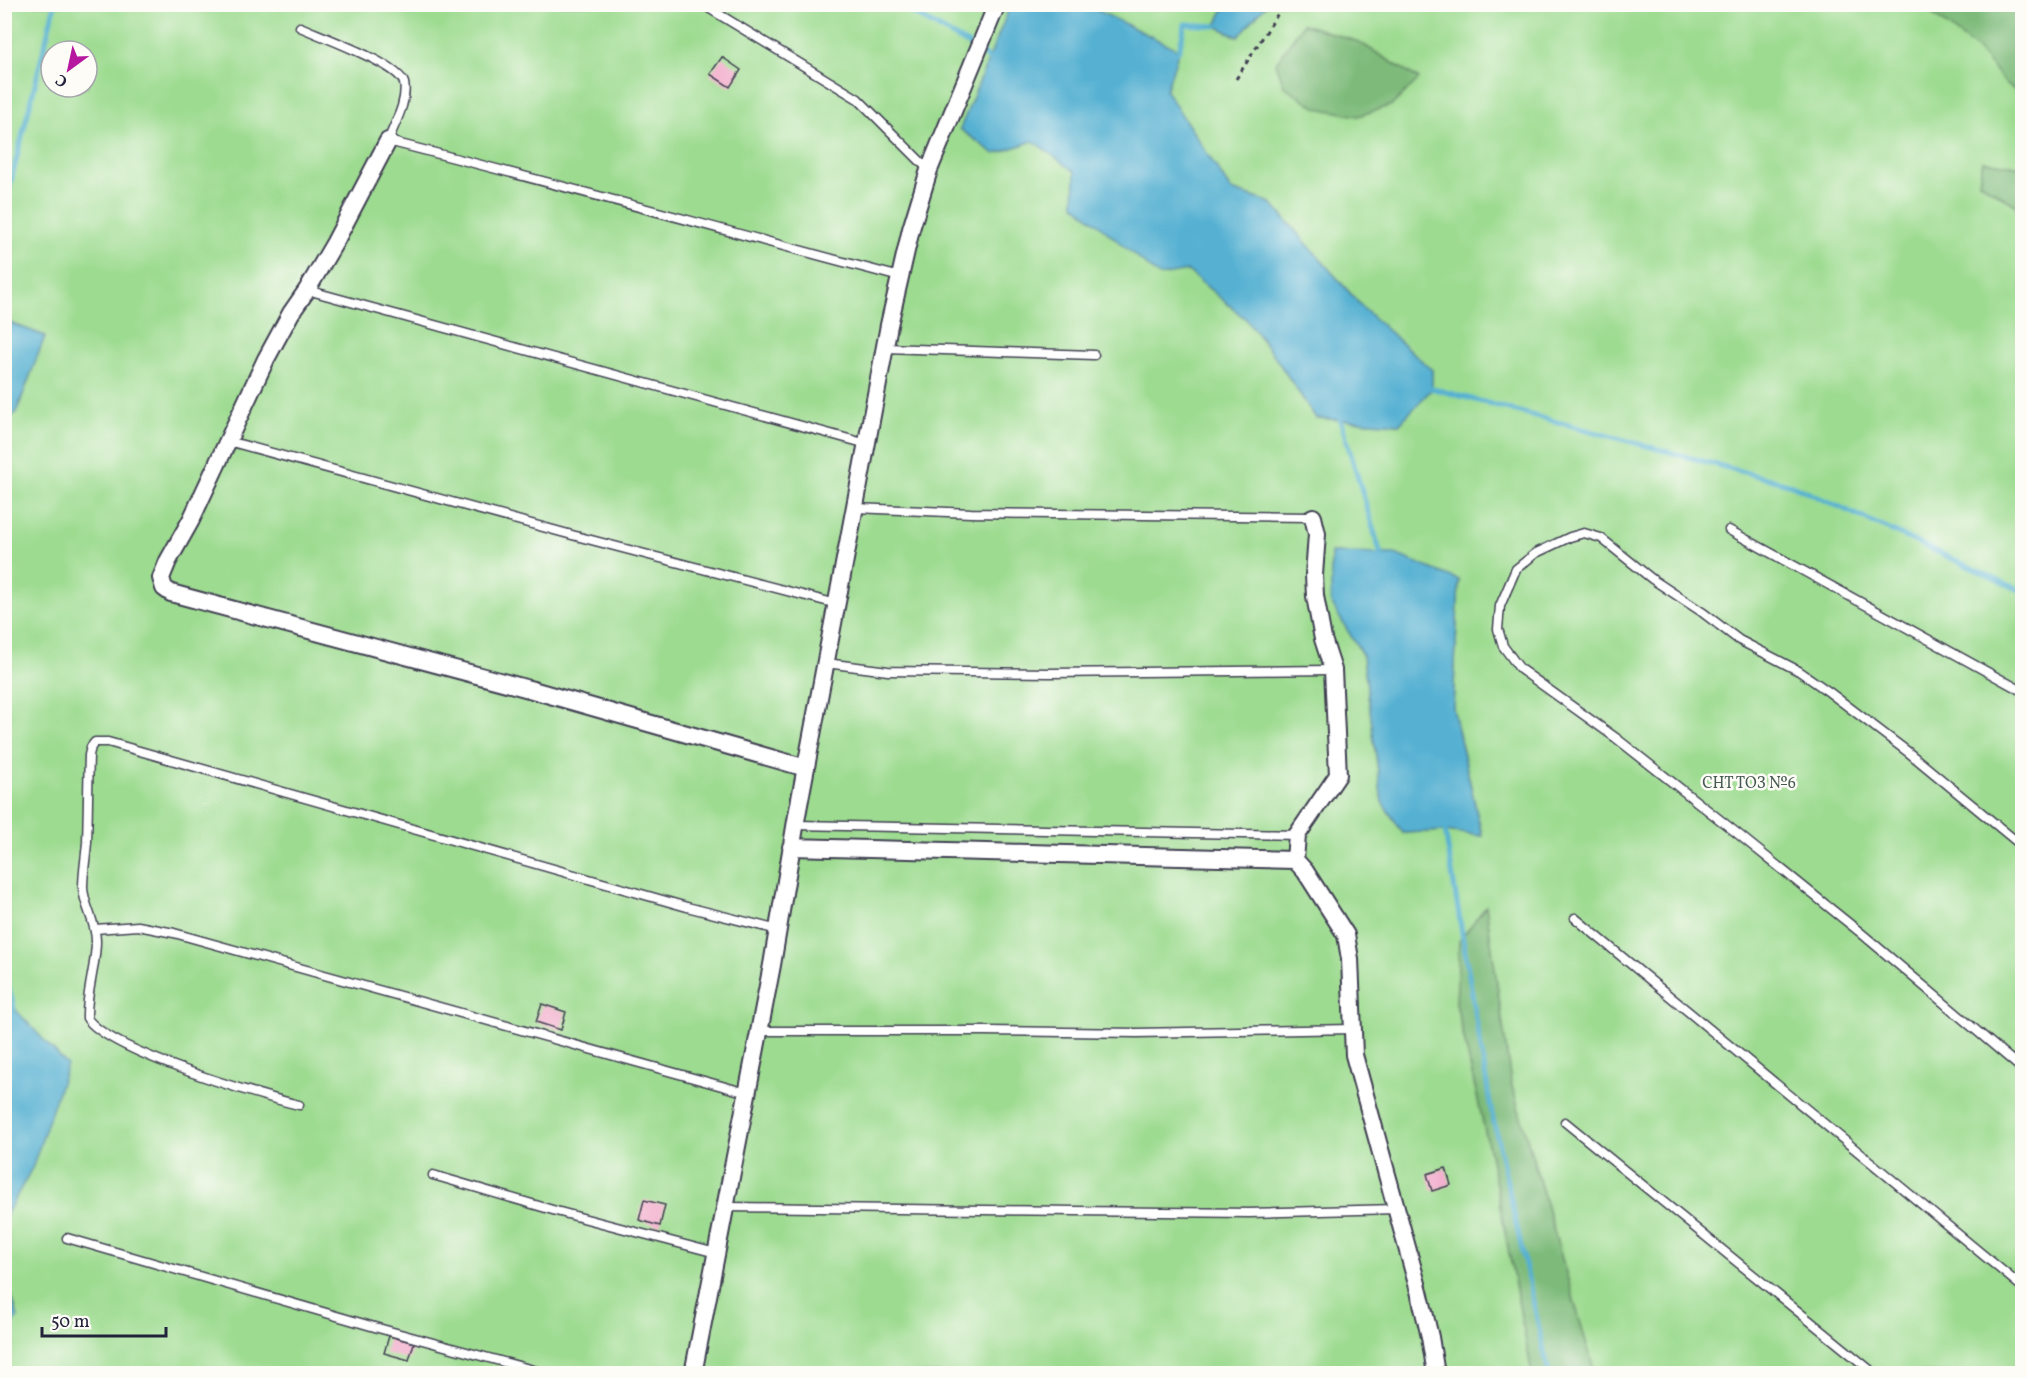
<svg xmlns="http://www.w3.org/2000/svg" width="2027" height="1378" viewBox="0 0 2027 1378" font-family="Vollkorn,serif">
  <rect width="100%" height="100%" fill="#fdfcf7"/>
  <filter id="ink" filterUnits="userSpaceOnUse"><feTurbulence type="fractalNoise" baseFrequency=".0167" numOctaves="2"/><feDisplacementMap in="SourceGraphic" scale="12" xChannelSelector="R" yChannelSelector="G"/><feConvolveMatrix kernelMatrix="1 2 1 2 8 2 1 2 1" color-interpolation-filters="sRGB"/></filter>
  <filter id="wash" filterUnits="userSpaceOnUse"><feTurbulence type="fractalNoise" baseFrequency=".008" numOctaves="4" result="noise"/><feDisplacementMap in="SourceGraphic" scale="24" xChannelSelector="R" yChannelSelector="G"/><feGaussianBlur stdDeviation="1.35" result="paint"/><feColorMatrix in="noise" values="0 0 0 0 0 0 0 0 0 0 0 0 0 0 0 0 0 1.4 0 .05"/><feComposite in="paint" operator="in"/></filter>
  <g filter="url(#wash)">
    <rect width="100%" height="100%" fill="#f3edd7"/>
    <path fill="#9ddb90" stroke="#607e66" stroke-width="1.5" fill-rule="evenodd" d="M1266,4L1921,5L1978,50L2007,85L2022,95V167L1983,161L1979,182L2022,209V1373H1595L1511,1083L1486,907L1456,1003L1490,1153L1532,1373L5,1374V1333L18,1317L5,1273V1217L33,1166L14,1008L5,1009V421L16,413L45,336L5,321V5H1018L1009,10L961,130L995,154L1033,141L1076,172L1188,271L1247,320L1277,360L1316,418L1399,424L1431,389L1432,370L1364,309L1271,203L1231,190L1166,91L1178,50L1086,5H1225L1216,26L1238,37ZM1303,24L1358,116L1291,43ZM51,51H87V87H51ZM1459,580L1453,708L1482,835L1446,831L1403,833L1382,802L1363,656Z"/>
    <path fill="#7ebb7a" stroke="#506e5a" stroke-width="1.5" d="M1921,5H2022V95L2007,85L1978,50Z
      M1303,24L1359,42L1419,79L1392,105L1358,116L1317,108L1284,86L1276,63Z
      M1983,161L2022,167V209L1979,182Z
      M1486,906L1511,1083L1595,1373H1532L1490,1153L1456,1003L1459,941Z"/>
    <path fill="#54b0d2" stroke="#3b6986" stroke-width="1.5" d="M1018,5H1086L1179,50L1166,91L1231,190L1271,203L1364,309L1432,370V389L1399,424L1316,418L1277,360L1247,320L1188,271L1159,276L1074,204L1075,172L1033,141L995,154L960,129L1009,9Z
      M1225,5V4L1266,5L1238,37L1216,26Z
      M5,321L45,336L16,413L5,421Z
      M1331,553L1395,554L1459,580L1453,708L1482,836L1446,831L1403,833L1382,802L1363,656L1331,603Z
      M14,1008L67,1065L33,1166L5,1217L4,1009Z
      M4,1273L18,1317L5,1333H4Z"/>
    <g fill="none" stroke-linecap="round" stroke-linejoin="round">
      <path stroke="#54b0d2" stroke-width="5" d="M897,4L978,50L993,62
        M1172,53L1179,50L1185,24L1216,26
        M4,209L55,4
        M1427,387L1792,485L2022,591
        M1339,415L1382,558
        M1444,824L1491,1109L1549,1374
        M4,971L14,1008"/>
    </g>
    <g id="blocks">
      <path fill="#f2a9ca" d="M722,57L741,70L730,87L710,74Z
        M542,1004L566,1012L561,1030L536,1022Z
        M1446,1168L1451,1185L1432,1191L1427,1174Z
        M644,1200L665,1205L660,1226L639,1220Z
        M389,1336L414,1343L409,1360L384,1353Z"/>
    </g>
  </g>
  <g filter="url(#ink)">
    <use href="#blocks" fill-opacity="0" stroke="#414052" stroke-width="1.5"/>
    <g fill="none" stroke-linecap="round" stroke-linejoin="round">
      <defs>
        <path id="service" d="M702,4L858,99L929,170
          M300,27C320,36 399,64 404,83C408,101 394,125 388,141C559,184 729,232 900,277
          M307,290L867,444
          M885,348L1094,355
          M228,441L572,535L837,604
          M855,508L971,513L1313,517
          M1729,530L2022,691
          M826,663L888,671L1050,673L1333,670
          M795,825L1297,835
          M2022,846L1908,752L1829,692L1799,671L1739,640L1702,612L1652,579L1601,538L1584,533L1570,537L1536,553L1516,569L1500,606L1498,629L1503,646L1520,669L1616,738L1738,834L1861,933L2022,1069
          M1575,918L2022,1287
          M95,929L138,926L174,933L747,1093
          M759,1031H984L1137,1033L1353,1029
          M299,1105C256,1095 109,1051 87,1018C86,992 96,967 96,941C96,922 84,906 83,888C83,872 86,857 87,842C88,813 88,784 89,755L91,747L95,742H108L687,907L778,930
          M1565,1122L1875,1374
          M433,1175L556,1211L716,1253
          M725,1207L1249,1213L1397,1209
          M67,1238L378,1328L548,1374"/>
        <path id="minor" d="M388,141L335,242L307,290L291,313L266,359L191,520L168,561L161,578L164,588L171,593L529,689L806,768
          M1313,517L1317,534L1314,575L1315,596L1323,639L1333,670L1338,775L1297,835L1295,860L1305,871L1346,935L1350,959L1354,1055L1419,1291L1430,1337L1436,1374
          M791,847L1295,860
          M693,1374L772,965L797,815L889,325L911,229L929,170L997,4"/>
      </defs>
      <use href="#service" stroke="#414052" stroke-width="11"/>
      <use href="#minor" stroke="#414052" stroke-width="20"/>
      <path stroke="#414052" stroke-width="3" stroke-dasharray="4.5 4.5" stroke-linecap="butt" d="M1236,79L1284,4"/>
      <use href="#service" stroke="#fff" stroke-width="8"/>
      <use href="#minor" stroke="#fff" stroke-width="16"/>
    </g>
  </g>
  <g text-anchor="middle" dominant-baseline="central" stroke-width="5" stroke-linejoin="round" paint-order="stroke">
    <g font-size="16" fill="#475a54" stroke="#fdfcf7">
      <text x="1749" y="784">СНТ ТОЗ №6</text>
    </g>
  </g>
  <rect width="2027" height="1378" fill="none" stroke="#fdfcf7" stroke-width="24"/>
  <g transform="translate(69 69) rotate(213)"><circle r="28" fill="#fdfcf7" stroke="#a5a5ac" stroke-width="1.5"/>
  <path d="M0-4.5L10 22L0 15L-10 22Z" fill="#b5179e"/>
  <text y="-9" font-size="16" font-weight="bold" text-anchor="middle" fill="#22223b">С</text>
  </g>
  <path d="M42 1327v9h124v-9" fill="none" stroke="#22223b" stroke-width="3"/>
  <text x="51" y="1327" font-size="18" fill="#22223b" stroke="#fdfcf7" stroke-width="4.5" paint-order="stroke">50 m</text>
</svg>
